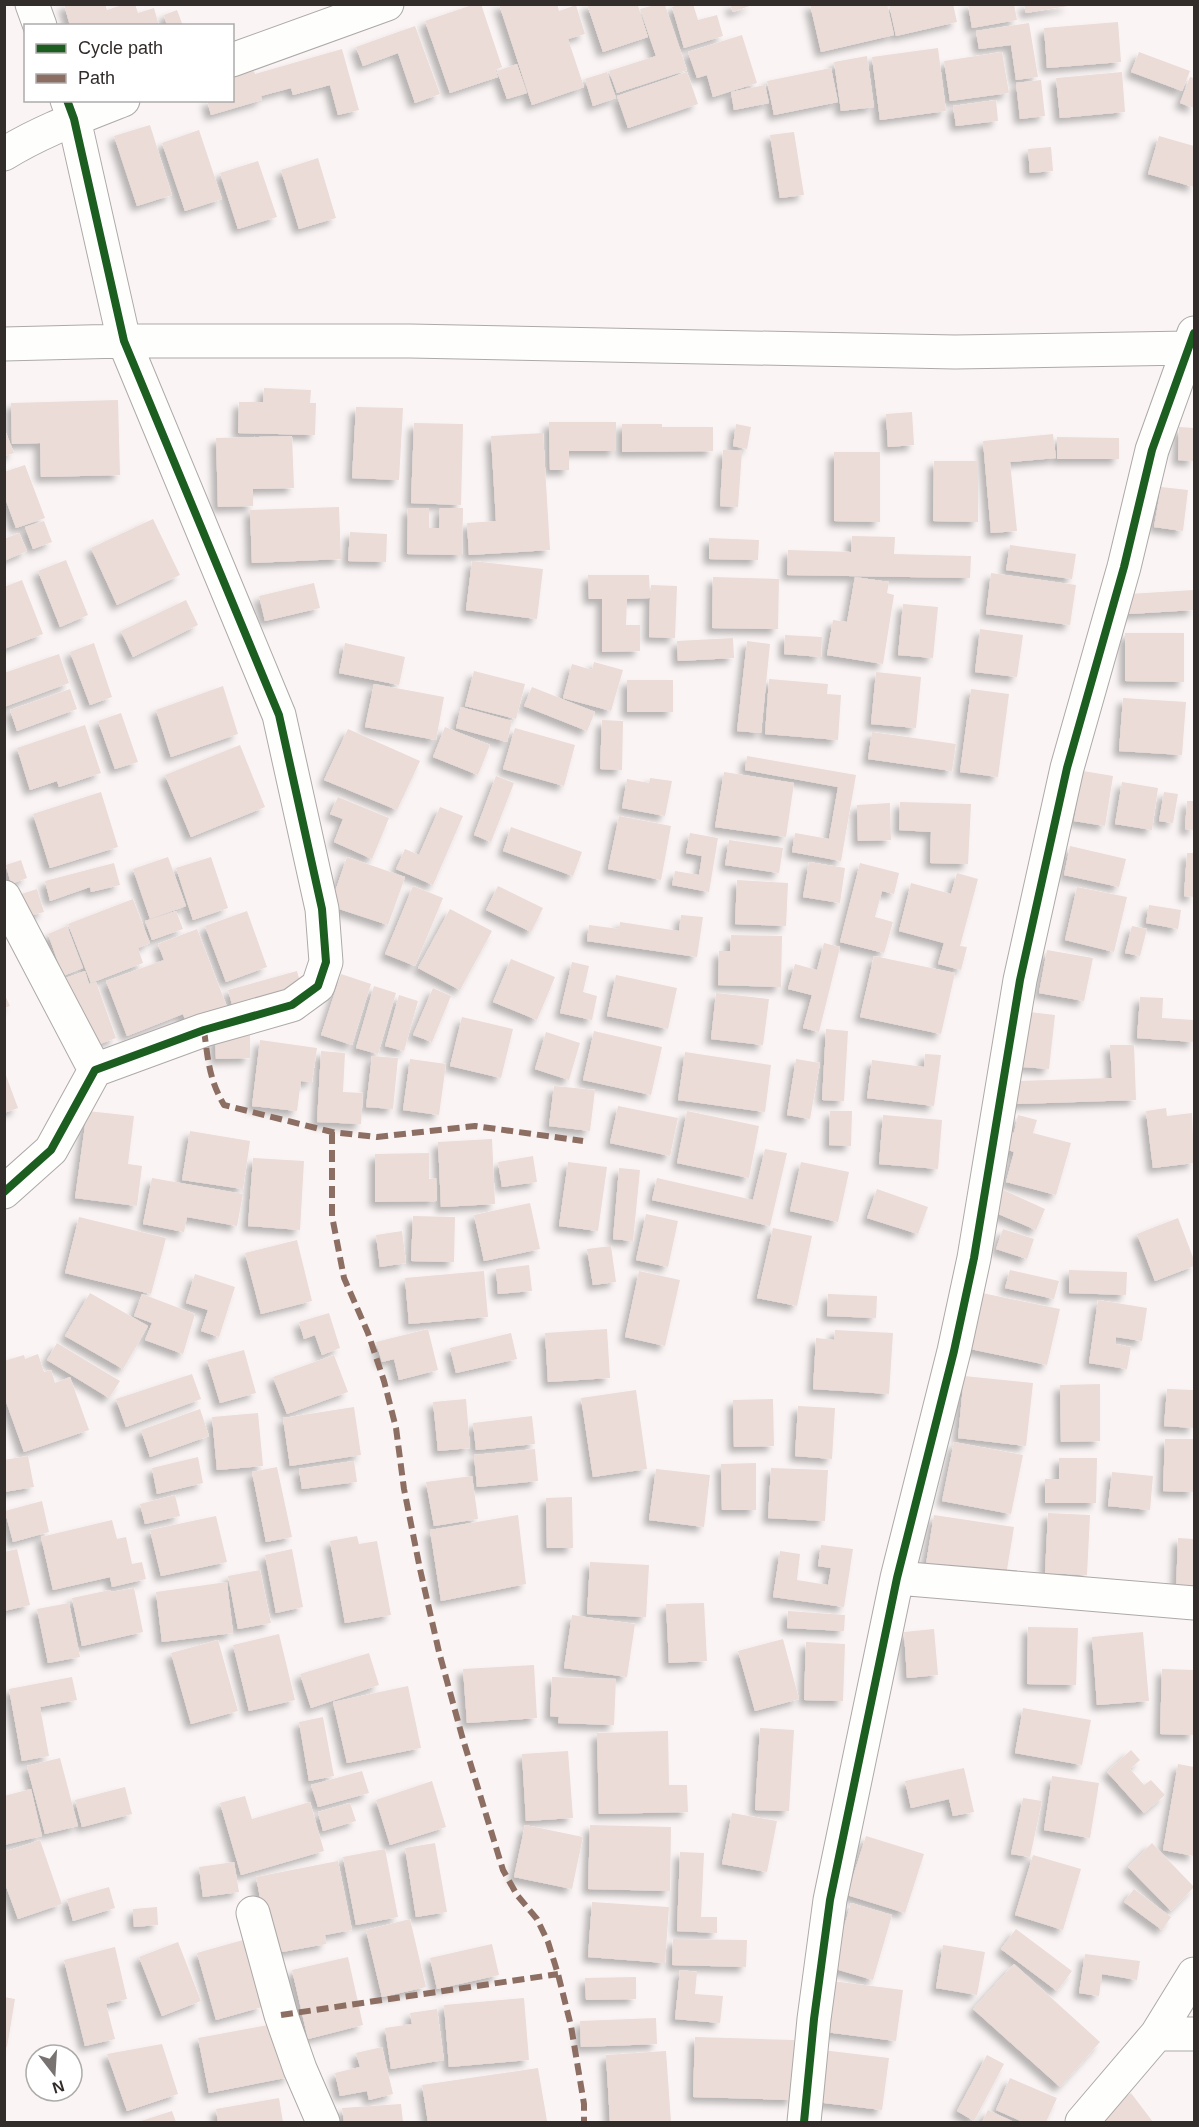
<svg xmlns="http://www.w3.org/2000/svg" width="1199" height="2127" viewBox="0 0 1199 2127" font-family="Helvetica,sans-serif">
  <defs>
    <filter id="shadow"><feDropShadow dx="-5.5" dy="5.5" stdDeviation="3" flood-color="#0004"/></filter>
  </defs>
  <rect width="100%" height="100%" fill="#faf5f4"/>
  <path fill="#ebdcd7" filter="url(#shadow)" d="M64,4H105L107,10L125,4H135L138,13L154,8L159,26H70Z
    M475,4H481L502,67L495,70L498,77L450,93L425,21Z
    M499,4H557L559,11L576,5L585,34L568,39L584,87L532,105Z
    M587,4H642L638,6L648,37L603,52Z
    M680,4H693L698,20L717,15L723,36L684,48L672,7Z
    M730,4H752V5L733,12Z
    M810,4H887L894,35L821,52Z
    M889,4H953L957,22L896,36Z
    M968,4H1014L1017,20L972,28Z
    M1024,4H1068V6L1026,13Z
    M655,5H665L687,70L617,93L609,71L656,56L640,9Z
    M177,10L183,26H167L164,15Z
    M1118,22L1121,62L1047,68L1044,28Z
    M1029,23L1038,77L1016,80L1011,45L979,49L976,31Z
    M415,26L440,94L415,103L398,53L363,66L356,47Z
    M742,35L757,83L713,97L707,75L697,78L688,52Z
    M938,48L946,111L880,120L872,57Z
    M342,49L359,110L338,115L330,85L293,95L291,88L261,96L262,100L211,115L207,100H232V77L254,71L255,74Z
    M1002,52L1009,93L950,101L944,61Z
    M1139,52L1190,71L1182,91L1131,72Z
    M867,56L874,107L841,111L834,62Z
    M517,64L527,93L507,99L497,71Z
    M831,68L838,102L774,115L767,81Z
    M607,72L616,98L593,106L585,79Z
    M687,72L698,104L628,128L617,96Z
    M1122,72L1125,112L1060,118L1056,78Z
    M1190,77L1194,78V108L1180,103Z
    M1041,80L1045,116L1020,119L1016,83Z
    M765,85L769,103L734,110L731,92Z
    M996,100L998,121L956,126L953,106Z
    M150,125L172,195L137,206L114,136Z
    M199,130L222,199L185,211L162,143Z
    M794,132L804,195L780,198L770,135Z
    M1159,136L1194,146V187L1148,174Z
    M1051,147L1053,171L1030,173L1028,149Z
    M318,158L336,218L299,229L281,170Z
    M258,161L277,217L238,229L220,173Z
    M264,388L311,390L310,403H316L315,435L238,433L239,402H263Z
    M118,400L120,475L41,477L40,443L12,444L11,403Z
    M356,407L403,408L399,480L352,478Z
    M912,412L914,445L888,447L886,414Z
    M549,422H616V451H569V470H550Z
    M414,423L463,424L461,505L411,503Z
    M622,424H662V427H713V451L622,452Z
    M736,424L751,427L747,449L733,446Z
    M1179,427L1194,428V461L1178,460Z
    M4,428L14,453L4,456Z
    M543,433L550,550L469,555L467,523L496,521L491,436Z
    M1053,434L1056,458L1010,462L1017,531L991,533L983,441Z
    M292,436L294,488L253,489V506L218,507L216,438Z
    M1057,437L1119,438V459H1057Z
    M723,450L742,451L738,507L720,506Z
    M834,452H880V522L834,521Z
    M934,461H978V522L933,521Z
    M25,465L45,518L16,528L4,495V472Z
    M1161,487L1188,490L1183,531L1154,527Z
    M339,507L341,559L252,563L250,510Z
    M408,508H429V528H439L440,508H463L462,555L407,554Z
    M153,519L180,575L117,605L91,548Z
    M44,521L52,542L33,549L25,527Z
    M350,532L387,534L386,562L348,561Z
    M19,533L27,551L4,561V539Z
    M852,536L895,537L894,554L971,556L970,578L787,575L788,550L851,552Z
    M709,538L759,540L758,560L709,559Z
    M1010,545L1076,554L1072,579L1006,570Z
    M66,560L88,615L60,627L38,571Z
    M472,561L543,569L537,619L466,610Z
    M991,573L1076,585L1070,625L986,614Z
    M588,575H649L650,596L651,585L677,586L675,638L649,637L650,598L627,599L626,625H640V651L602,652V599H589Z
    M713,577L779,579L778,629L712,628Z
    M855,577L889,582L887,593L894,595L883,664L827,655L833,620L847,622Z
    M22,580L43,634L4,649V587Z
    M314,583L320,608L265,621L259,596Z
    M1194,590V610L1129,614L1128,594Z
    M186,600L198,625L133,657L121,631Z
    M903,604L938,607L933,658L898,655Z
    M980,629L1023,635L1017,677L975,672Z
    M1125,633H1184V682L1125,681Z
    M785,635L822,637L821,657L784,654Z
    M733,638L734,658L678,661L677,641Z
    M747,641L770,644L761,733L737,731Z
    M94,643L112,697L90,705L70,652Z
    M345,643L405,657L399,685L339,673Z
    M59,654L69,683L4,707V673Z
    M594,662L623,670L611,711L563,698L572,664L592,670Z
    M474,671L525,684L516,719L465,706Z
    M876,672L921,677L916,728L871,724Z
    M769,679L828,684L827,694L841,695L838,740L765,734Z
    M627,680H673V712H627Z
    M374,684L444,697L436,740L365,727Z
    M223,686L238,734L171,757L156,710Z
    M532,687L595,712L587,731L524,706Z
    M70,689L77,709L17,731L10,710Z
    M971,689L1009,694L998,777L960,772Z
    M1123,698L1186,702L1182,755L1119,751Z
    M461,707L512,721L507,742L456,728Z
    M121,713L138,762L115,769L98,721Z
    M602,720L623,721L622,770L600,769Z
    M85,725L101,773L59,787L57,781L30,790L17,748Z
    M445,727L490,745L478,775L433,757Z
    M515,728L575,745L564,786L503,769Z
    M348,729L420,761L397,810L324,780Z
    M872,732L956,744L952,771L868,759Z
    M240,745L265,807L191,837L165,775Z
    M747,756L856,775L841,861L792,852L795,833L829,839L838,787L745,770Z
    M1083,771L1113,776L1105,826L1074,821Z
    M724,772L794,783L786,837L715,827Z
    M496,776L514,783L491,842L474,835Z
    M650,778L672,781L665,816L622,808L627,779L649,783Z
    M1122,782L1158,788L1152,830L1115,824Z
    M101,792L118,847L50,868L33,814Z
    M1164,792L1178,794L1173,823L1159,821Z
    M338,797L389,818L372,859L334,842L343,819L330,814Z
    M1187,801H1194V830L1185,829Z
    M900,802L971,804L968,864L930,863L931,832L899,830Z
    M890,803L891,840L858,841L857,805Z
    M440,807L463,816L433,885L396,869L405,849L419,855Z
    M619,816L671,826L661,880L608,869Z
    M511,827L582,852L573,876L503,851Z
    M690,833L718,838L709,892L672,885L675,871L699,875L702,856L686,853Z
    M729,840L783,848L779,873L725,865Z
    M1070,846L1126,859L1119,887L1064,875Z
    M1187,853H1194V897L1184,896Z
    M168,857L186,906L150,919L133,869Z
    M211,857L228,908L193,920L176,868Z
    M347,857L405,877L388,925L330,906Z
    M21,860L27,878L11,884L6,865Z
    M809,862L845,868L840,903L803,897Z
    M114,863L120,885L91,892L90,887L50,901L45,881Z
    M860,863L899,873L894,894L882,891L875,917L893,922L884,953L840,942Z
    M957,873L978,879L960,946L967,947L961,970L938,964L944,943L899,931L911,883L951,894Z
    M737,880L788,883L786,926L735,924Z
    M413,886L443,898L415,966L385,954Z
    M498,886L543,908L531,932L486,910Z
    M1077,887L1127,897L1114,952L1065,940Z
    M37,889L44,912L25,917L18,895Z
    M133,899L150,943L138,948L143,963L91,983L68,924Z
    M1149,905L1181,910L1178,929L1146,923Z
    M450,909L492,931L460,990L418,968Z
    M176,911L183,929L152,940L145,921Z
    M247,911L267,967L226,982L205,926Z
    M681,915L703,917L697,957L587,941L589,925L619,929L620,922L679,931Z
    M67,926L83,968L63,976L48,934Z
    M1132,926L1147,929L1140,956L1125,953Z
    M197,929L229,1012L188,1027L183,1014L127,1036L106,981L164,960L158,944Z
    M731,935L782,936L781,987L718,985L719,951H730Z
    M824,943L840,947L819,1032L803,1028L812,995L788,989L795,964L817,970Z
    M1047,950L1093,958L1084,1001L1039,993Z
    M874,956L955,973L941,1034L860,1017Z
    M511,959L555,977L537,1020L493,1002Z
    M572,962L589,966L583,992L597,996L592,1020L560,1013Z
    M85,971L89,984L96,982L116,1038L89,1048L63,979Z
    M297,971L302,989L233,1008L228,990Z
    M341,974L371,984L352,1045L321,1035Z
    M616,975L677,988L668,1029L607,1016Z
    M374,986L396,993L378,1054L356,1048Z
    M433,988L451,996L432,1042L413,1035Z
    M4,993L10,1006L4,1008Z
    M716,993L769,999L763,1045L711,1039Z
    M399,995L418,1001L404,1051L385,1046Z
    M1140,997L1163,998L1162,1018L1194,1020V1042L1137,1038Z
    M1029,1012L1055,1015L1049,1069L1023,1067Z
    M462,1017L513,1029L501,1078L450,1066Z
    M826,1029L848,1031L844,1101L822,1100Z
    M594,1031L662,1047L651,1095L583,1080Z
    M546,1032L580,1043L569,1080L535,1069Z
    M250,1035V1058L216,1059L215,1036Z
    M260,1040L317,1048L312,1082L301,1081L297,1111L252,1106Z
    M1110,1045H1134L1136,1100L1017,1104V1081L1112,1078Z
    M321,1051L345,1053L343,1092L363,1093L361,1124L317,1122Z
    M685,1052L771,1065L765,1112L678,1100Z
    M925,1054L941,1055L934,1106L867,1098L872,1060L924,1067Z
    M372,1056L398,1058L393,1109L366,1107Z
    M410,1059L446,1064L439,1115L403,1110Z
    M796,1059L820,1063L810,1119L787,1115Z
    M4,1070L18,1108L4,1113Z
    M554,1086L595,1090L590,1131L549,1126Z
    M618,1106L678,1118L670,1156L610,1143Z
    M1166,1108L1167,1116L1192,1113L1194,1163L1153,1168L1146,1111Z
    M87,1111L134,1116L128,1164L142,1166L137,1206L75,1198Z
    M687,1111L759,1126L749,1178L677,1163Z
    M830,1111H852L851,1146L829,1145Z
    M883,1115L942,1120L938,1169L879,1164Z
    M1018,1115L1037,1120L1033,1133L1071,1143L1056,1195L1006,1182L1014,1152L1003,1148L1008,1131L1014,1133Z
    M190,1131L250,1141L243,1189L182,1180Z
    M492,1139L495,1204L441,1207L438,1142Z
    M765,1149L787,1153L770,1226L652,1200L657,1178L753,1200Z
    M429,1153V1179L436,1178L437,1201L375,1202V1154Z
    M533,1156L537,1182L502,1187L498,1162Z
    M253,1158L304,1161L300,1230L248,1226Z
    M568,1162L607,1167L598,1231L559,1226Z
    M801,1162L849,1172L838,1222L790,1211Z
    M619,1168L640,1170L633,1241L613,1239Z
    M152,1178L243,1194L237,1226L187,1217L184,1232L143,1224Z
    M999,1188L1045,1209L1036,1230L989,1210Z
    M877,1189L928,1207L918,1234L867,1218Z
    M530,1203L540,1249L484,1261L474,1215Z
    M646,1214L678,1221L668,1267L636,1260Z
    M413,1216L455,1217L454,1262L411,1261Z
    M79,1217L166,1238L151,1294L65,1273Z
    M1178,1218L1194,1260V1266L1155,1281L1137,1234Z
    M773,1228L812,1236L797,1306L757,1298Z
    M1003,1229L1034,1239L1027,1259L996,1249Z
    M402,1231L406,1263L380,1267L376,1235Z
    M297,1240L312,1301L261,1314L245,1253Z
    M611,1246L616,1282L593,1285L587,1249Z
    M529,1265L532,1291L498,1294L496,1269Z
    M1010,1270L1059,1281L1054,1299L1005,1288Z
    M1069,1270L1127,1272L1126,1295L1069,1293Z
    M484,1271L488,1317L409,1324L405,1278Z
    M639,1271L680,1280L665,1346L625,1337Z
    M195,1274L235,1287L219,1337L201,1331L208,1310L186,1303Z
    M90,1293L148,1326L123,1369L65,1336Z
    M982,1293L1060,1309L1047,1365L970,1349Z
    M142,1294L195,1314L183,1354L145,1340L152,1323L134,1316Z
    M828,1294L877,1296L876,1318L827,1316Z
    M1098,1300L1147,1308L1142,1341L1116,1337V1344L1131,1347L1127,1369L1089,1363Z
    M329,1313L340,1348L322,1355L315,1335L304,1339L299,1322Z
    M428,1329L438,1370L399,1380L394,1359L382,1362L376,1342Z
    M607,1329L610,1378L548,1382L545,1333Z
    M835,1330L893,1333L889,1394L813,1389L816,1338L834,1340Z
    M511,1333L517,1359L456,1373L450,1348Z
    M57,1343L120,1381L109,1398L47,1360Z
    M244,1350L256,1393L220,1403L207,1360Z
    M38,1354L44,1372L51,1370L55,1383L70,1377L89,1430L24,1452L4,1396V1361L24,1355L25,1359Z
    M334,1355L348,1392L287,1414L273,1377Z
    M192,1374L201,1399L126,1427L116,1399Z
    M964,1376L1033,1383L1026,1446L958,1438Z
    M1100,1384V1441L1061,1442L1060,1385Z
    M1167,1389L1194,1390V1428L1164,1426Z
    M636,1390L647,1469L593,1477L581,1398Z
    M466,1399L470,1448L438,1451L433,1402Z
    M773,1399L774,1446L734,1447L733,1400Z
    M798,1406L835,1408L832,1459L795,1456Z
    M354,1407L361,1455L290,1466L283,1418Z
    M200,1409L209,1436L150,1457L141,1430Z
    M258,1413L263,1466L217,1470L212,1417Z
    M532,1416L535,1444L476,1450L473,1423Z
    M1165,1439H1194V1492L1163,1491Z
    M954,1442L1023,1455L1011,1514L942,1501Z
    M535,1449L538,1481L477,1487L474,1455Z
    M28,1456L34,1487L4,1492V1460Z
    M198,1457L203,1483L157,1494L152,1468Z
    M1059,1458H1097L1096,1503H1045V1479H1059Z
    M354,1461L357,1482L302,1489L299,1469Z
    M756,1463V1510H722L721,1464Z
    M277,1467L292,1537L266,1542L252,1472Z
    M771,1468L828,1470L825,1521L768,1518Z
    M656,1469L710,1475L704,1527L649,1520Z
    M1112,1472L1153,1476L1150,1510L1108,1506Z
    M472,1476L478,1519L434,1526L426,1482Z
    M175,1495L180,1516L145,1524L140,1504Z
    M572,1497L573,1548H547L546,1498Z
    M42,1501L49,1532L13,1542L5,1511Z
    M1048,1513L1090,1515L1087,1575L1045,1573Z
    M518,1515L526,1584L441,1601L430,1530Z
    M934,1515L1014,1527L1005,1582L925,1570Z
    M216,1516L227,1562L161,1576L150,1530Z
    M112,1520L117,1539L126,1537L132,1564L142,1562L146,1579L112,1587L110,1577L53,1590L41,1537Z
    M357,1536L359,1544L377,1541L391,1615L345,1623L330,1541Z
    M1178,1538L1194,1539V1590H1176Z
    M821,1545L853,1549L844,1607L773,1597L780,1551L800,1554L797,1580L828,1585L831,1568L818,1566Z
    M17,1549L30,1605L4,1611V1552Z
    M292,1549L303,1607L276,1613L265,1555Z
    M590,1562L649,1565L646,1617L587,1614Z
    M260,1570L271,1623L238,1629L228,1576Z
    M227,1582L233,1633L162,1642L156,1592Z
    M134,1588L143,1632L82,1646L72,1598L110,1590L111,1592Z
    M69,1603L80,1657L48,1663L37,1609Z
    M704,1603L707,1661L669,1663L666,1604Z
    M788,1611L845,1615L844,1631L787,1628Z
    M572,1615L635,1624L627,1677L564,1668Z
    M1028,1627L1078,1628L1076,1685L1027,1684Z
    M934,1629L938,1675L907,1678L904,1632Z
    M1143,1632L1149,1701L1097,1705L1092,1637Z
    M279,1634L295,1700L249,1711L233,1645Z
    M783,1639L799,1699L755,1711L738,1651Z
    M218,1640L238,1711L191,1724L171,1653Z
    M806,1642L845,1644L843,1701L804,1700Z
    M369,1653L379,1685L311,1708L300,1674Z
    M534,1665L537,1718L467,1723L463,1669Z
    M1162,1669L1194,1670V1735L1160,1734Z
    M72,1677L77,1700L40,1707L49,1756L22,1761L9,1689Z
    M552,1677L616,1679L614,1725L558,1723L559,1717L550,1716Z
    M408,1686L421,1748L347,1763L333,1702Z
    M1023,1708L1091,1720L1082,1765L1015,1753Z
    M323,1717L334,1776L309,1781L299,1722Z
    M760,1728L794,1730L789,1811L755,1810Z
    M668,1731L669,1785H687L688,1812L599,1814L597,1733Z
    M1131,1750L1140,1760L1130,1769L1144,1785L1151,1780L1165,1795L1144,1813L1107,1772Z
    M568,1751L573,1818L526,1821L522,1754Z
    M60,1758L78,1826L45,1834L27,1766Z
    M1178,1764L1194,1767V1856L1163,1850Z
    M964,1768L974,1812L953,1816L949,1799L911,1808L905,1781Z
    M362,1771L369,1793L318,1807L311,1785Z
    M1052,1776L1099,1783L1090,1838L1044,1830Z
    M432,1781L446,1827L390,1845L376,1800Z
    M125,1787L132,1814L82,1827L75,1800Z
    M31,1789L42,1836L4,1845V1796Z
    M245,1796L252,1819L310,1802L324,1851L241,1875L220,1803Z
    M1023,1798L1042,1801L1030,1857L1011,1854Z
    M350,1803L356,1821L323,1831L318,1812Z
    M732,1813L777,1821L767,1872L722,1864Z
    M525,1825L583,1837L572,1889L514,1877Z
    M590,1825L671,1827L670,1891L588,1889Z
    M866,1836L924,1854L905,1913L847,1895Z
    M40,1840L62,1904L18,1919L4,1881V1852Z
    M435,1843L447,1912L416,1917L405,1848Z
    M1152,1843L1194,1887L1171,1911L1128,1867Z
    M385,1849L398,1917L356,1925L343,1857Z
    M680,1852L704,1853L701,1917H717V1933L677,1931Z
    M1033,1855L1081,1869L1063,1930L1015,1915Z
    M338,1861L352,1930L325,1935L326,1944L271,1954L256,1877Z
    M234,1862L239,1892L203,1897L199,1867Z
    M109,1887L115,1908L73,1921L67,1899Z
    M1134,1889L1171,1917L1162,1930L1124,1902Z
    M592,1902L669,1907L665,1963L588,1957Z
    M851,1903L892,1915L873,1980L832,1968Z
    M157,1907L158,1925L134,1927L133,1909Z
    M410,1919L426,1987L382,1997L366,1930Z
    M1016,1929L1072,1971L1057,1991L1001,1949Z
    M673,1939L747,1940L746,1967L672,1965Z
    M243,1940L262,2007L216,2020L197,1953Z
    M178,1942L201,2001L162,2016L139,1957Z
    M492,1944L499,1975L437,1989L430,1958Z
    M943,1945L985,1952L977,1995L936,1988Z
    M115,1947L127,1999L106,2004L115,2039L85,2046L64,1960Z
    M1085,1954L1140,1961L1137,1980L1102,1974L1099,1996L1079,1993Z
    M348,1957L363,2025L308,2039L292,1970Z
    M1014,1964L1100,2042L1060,2087L973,2009Z
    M680,1970L697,1972L695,1994L723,1996L720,2023L675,2019Z
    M636,1977V1999L586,2000L585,1978Z
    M832,1981L903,1990L896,2041L825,2032Z
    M4,1997L15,1999L7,2047H4Z
    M524,1998L529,2060L449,2067L444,2005Z
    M437,2009L444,2060L391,2069L385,2028L412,2024L410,2013Z
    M656,2018L657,2044L581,2047L580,2021Z
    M279,2023L290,2077L209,2093L198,2038Z
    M695,2037L794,2040L793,2100L693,2097Z
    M162,2044L178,2094L127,2111L107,2054Z
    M382,2047L393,2094L369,2100L367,2091L340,2096L335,2073L360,2067L356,2053Z
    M822,2050L889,2058L882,2110L816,2102Z
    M666,2051L671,2122H610L606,2055Z
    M987,2055L1004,2064L974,2121L957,2111Z
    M538,2068L547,2121L428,2122L422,2085Z
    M1010,2078L1057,2098L1046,2122H1023L996,2110Z
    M1131,2093L1153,2122H1090Z
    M279,2098L283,2122H218L216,2109Z
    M401,2104L403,2122H344L342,2108Z
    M988,2110L1014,2122H982Z
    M172,2111L176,2122H138Z"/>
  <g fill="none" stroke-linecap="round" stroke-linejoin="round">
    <defs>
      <path id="minor" d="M32,4L40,26
        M232,60L387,4
        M4,154C41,131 83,116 123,100
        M4,344L124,341H410L955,352L1188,348L1194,349
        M4,897L95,1070
        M4,1192L51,1150L95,1070L204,1030L292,1005L318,986L326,962L322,909L279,715L124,341L74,119L67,100
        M897,1578L1194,1603
        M253,1913L281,2015L300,2069L323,2122
        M1157,2034H1194
        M804,2122L814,2019L830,1900L897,1578L954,1351L974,1258L1020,980L1067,768L1124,567L1152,450L1194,333
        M1082,2122L1157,2034L1194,1974"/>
    </defs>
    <use href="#minor" stroke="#ada9a8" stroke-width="35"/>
    <use href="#minor" stroke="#fefefd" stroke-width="33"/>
    <path stroke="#8d6e63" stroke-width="6" stroke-dasharray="12 6" stroke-linecap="butt" d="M204,1030C208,1060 209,1079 224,1105L332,1132L377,1137L475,1126L583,1141
      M332,1132V1216L344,1278L368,1333L384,1381L396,1428L404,1489L420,1569L439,1652L462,1736L503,1870L517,1895L537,1919L548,1942L558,1974L571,2026L584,2104V2122
      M281,2015L558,1974"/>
    <defs>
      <path id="cycleway" d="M4,1192L51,1150L95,1070L204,1030L292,1005L318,986L326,962L322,909L279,715L124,341L74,119L67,100
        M804,2122L814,2019L830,1900L897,1578L954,1351L974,1258L1020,980L1067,768L1124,567L1152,450L1194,333"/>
    </defs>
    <use href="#cycleway" stroke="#fff" stroke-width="11"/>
    <use href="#cycleway" stroke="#1b5e20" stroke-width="8"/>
  </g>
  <rect width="1199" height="2127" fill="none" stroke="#322c2b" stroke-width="12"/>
  <rect x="24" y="24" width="210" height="78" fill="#ffffff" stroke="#adabaa" stroke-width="1.5"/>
  <rect x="36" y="44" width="30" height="9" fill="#1b5e20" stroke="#adabaa" stroke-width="1.5"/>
  <text x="78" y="54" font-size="18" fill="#322c2b">Cycle path</text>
  <rect x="36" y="74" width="30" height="9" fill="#8d6e63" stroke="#adabaa" stroke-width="1.5"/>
  <text x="78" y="84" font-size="18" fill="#322c2b">Path</text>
  <g transform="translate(54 2073) rotate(163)"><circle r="28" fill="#ffffff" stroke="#adabaa" stroke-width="1.5"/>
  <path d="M0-4.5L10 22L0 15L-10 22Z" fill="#787271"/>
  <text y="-9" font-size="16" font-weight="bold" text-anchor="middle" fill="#322c2b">N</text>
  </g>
</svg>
